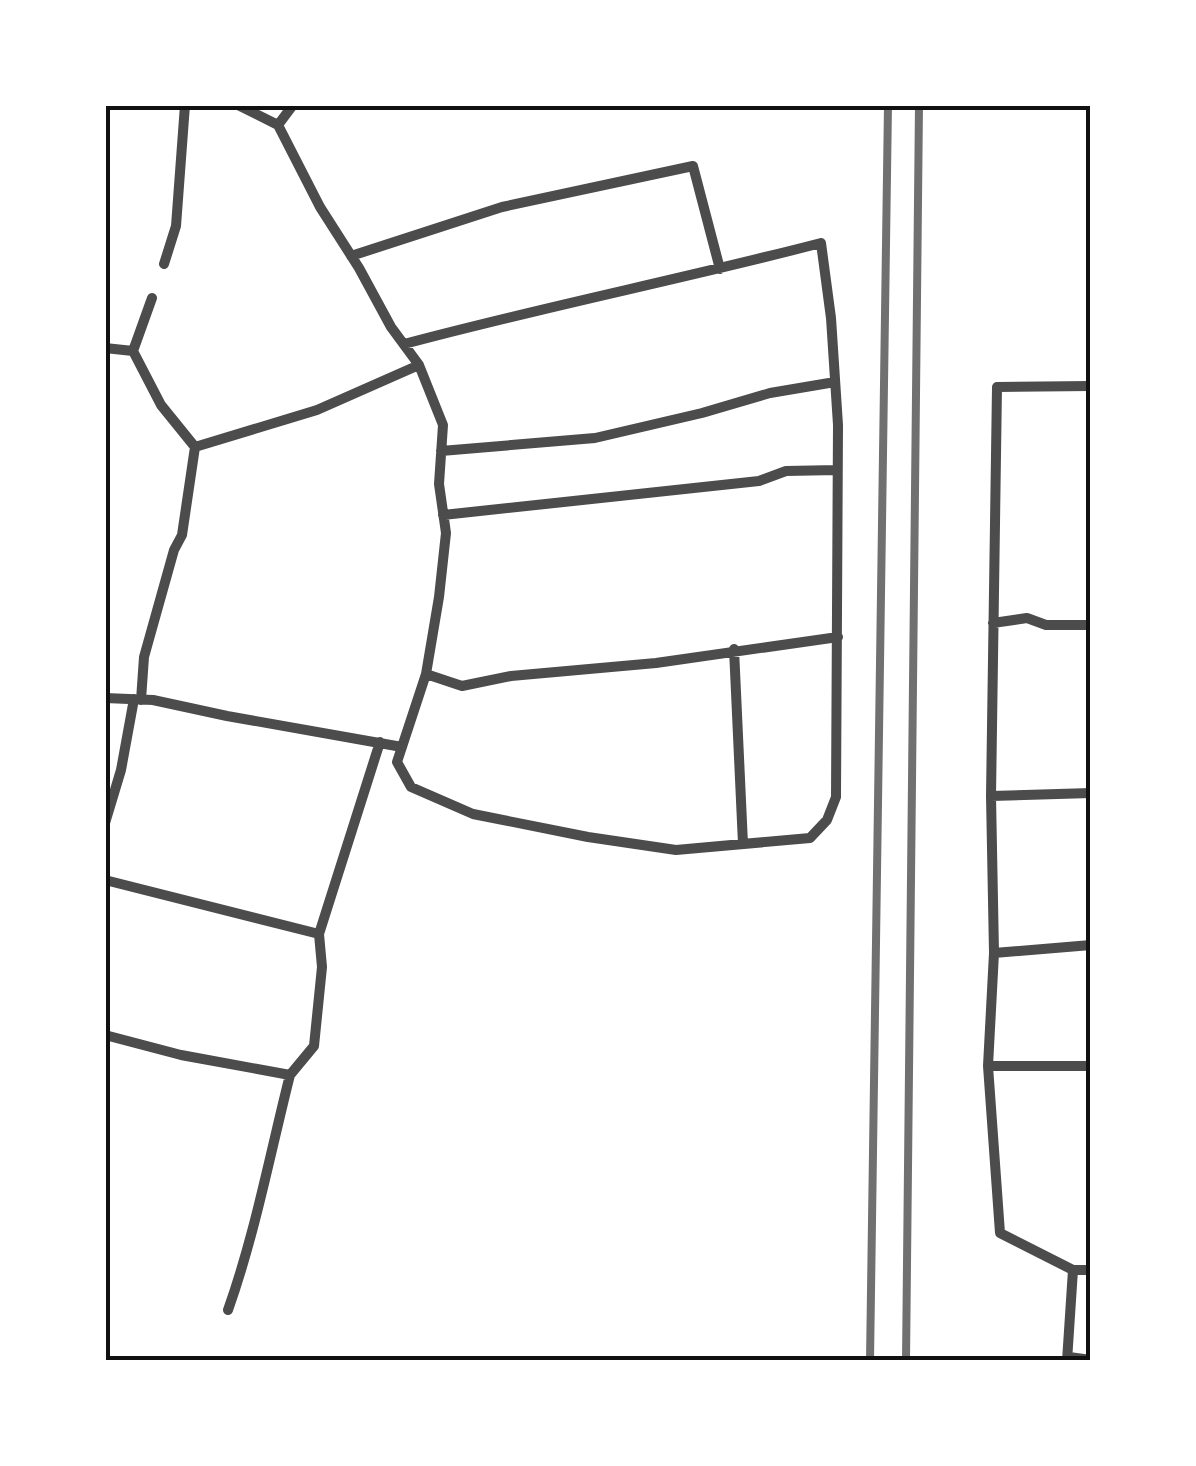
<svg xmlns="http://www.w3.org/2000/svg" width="1196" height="1466" viewBox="0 0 1196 1466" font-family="Literata,serif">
  <rect width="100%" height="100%" fill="#fff"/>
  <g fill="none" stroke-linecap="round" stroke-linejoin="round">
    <path stroke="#4c4c4c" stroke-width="10" d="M238,105L278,125L320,207L359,268L391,327L419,365L443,425L439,484L446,533L439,597L426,674L397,762L411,787L473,814L588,837L676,850L810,838L827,820L836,797L838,425L831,318L821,243C682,279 542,307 404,344
      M278,125L293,105
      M351,256L502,207L693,166L720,269
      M164,264L176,226L185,105
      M105,348L133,351L152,298
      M133,351L161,405L195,447L317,410L419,365
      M1091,386L997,387L991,796L994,953L988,1066L1000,1233L1073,1270H1091
      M441,451L595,438L702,413L770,393L835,382
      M443,515L759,481L786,471L837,470
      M993,623L1027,618L1046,625H1091
      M734,649L743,844
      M426,674L462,686L511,676L656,663L838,637
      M105,698L153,700L227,716L402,747
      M141,700L144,657L174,550L182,535L195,447
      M991,796L1091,793
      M105,823L121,770L134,699
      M105,880L319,934
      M994,953L1091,945
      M105,1035L181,1055L290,1075L314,1046L322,967L319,934L380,742
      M988,1066H1091
      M228,1310C255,1234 270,1154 290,1075
      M1069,1357L1091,1360
      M1067,1361L1073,1270"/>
    <path stroke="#707070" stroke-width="8" d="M870,1361L888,105
      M906,1361L919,105"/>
  </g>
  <rect width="1196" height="1466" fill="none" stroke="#ffffff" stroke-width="215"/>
  <rect x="108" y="108" width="980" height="1250" fill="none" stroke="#111" stroke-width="4"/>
</svg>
